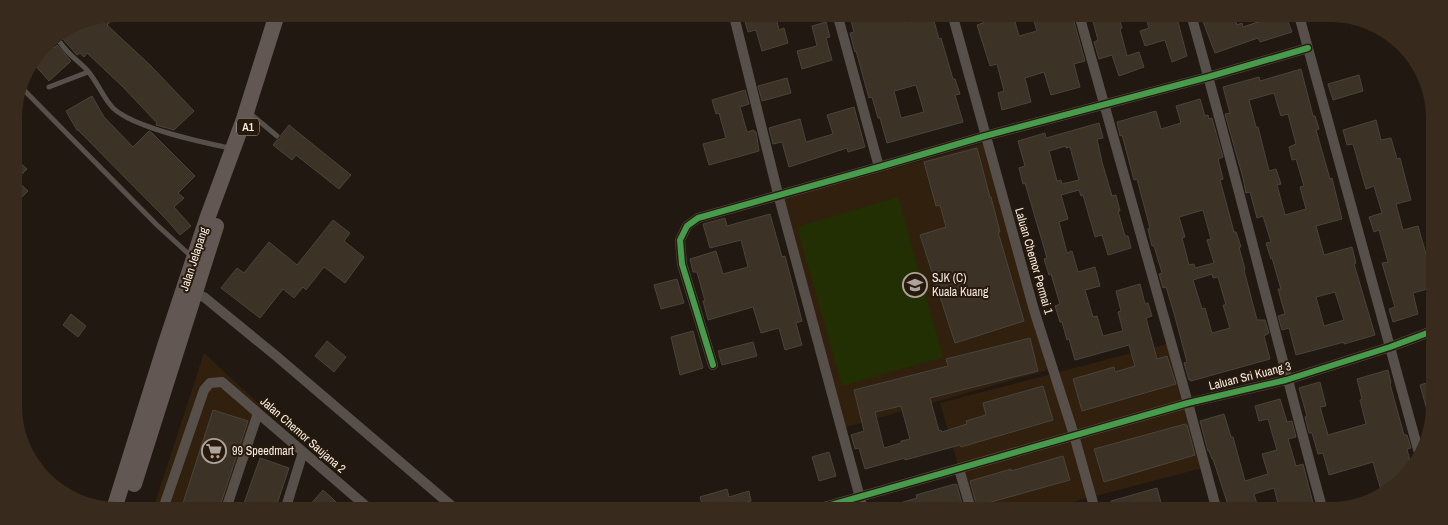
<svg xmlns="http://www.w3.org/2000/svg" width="1448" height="525" viewBox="0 0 1448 525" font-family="'Archivo Narrow',sans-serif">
  <rect width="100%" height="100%" fill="#211911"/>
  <path fill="#31200e" d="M985,143L1048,370L843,428L784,199Z
    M1167,344L1203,468L1041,510H971L940,403Z
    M204,353L261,406L230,506H154Z"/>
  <path fill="#222f02" d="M898,197L943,357L842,386L797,227Z"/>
  <path fill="#3c3225" stroke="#4a443d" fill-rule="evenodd" d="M118,14L107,25L150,65L194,111L174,130L156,125L157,123L123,87L87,53L84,57L80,53L77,55L63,39L69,33L66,30L79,22Z
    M750,17H776L779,30L784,28L788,43L762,51L756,30L748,32L744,18Z
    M850,17H911V22L928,17H933L939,39L941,38L953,79H955L960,94L955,95L963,122L887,143L880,118H878L872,97L869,98L856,51L855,52L850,33L854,32ZM916,85L924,112L901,118L894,91Z
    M982,18H1014L1019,36L1037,31L1033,18H1073L1085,61L1074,64L1080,87L1051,95L1044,72L1025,78L1031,102L1002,110L998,93L1004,91L997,64L990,66L977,25L983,23Z
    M1092,18H1119L1122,28L1120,29L1127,56L1139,52L1144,67L1119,76L1112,55L1099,59L1094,42L1098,40Z
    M1146,18H1177L1187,56L1172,62L1165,40L1145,46L1140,31L1149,28Z
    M1202,19H1235L1237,25L1242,23L1243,27L1267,19H1287L1292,32L1260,42L1258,38L1215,53Z
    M826,22L830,37L826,38L832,60L802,69L797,51L817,46L812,26Z
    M48,41L54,48L57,45L71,61L49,81L32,62Z
    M1301,69L1313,116H1315L1319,129L1316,130L1330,179L1332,178L1342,219L1316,226L1324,255L1352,247L1356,263L1354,264L1375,335L1344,344V342L1296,355L1289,328L1282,330L1278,316L1285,314L1278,289H1281L1272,258L1271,259L1266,243L1271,242L1263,216L1257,218L1250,192L1246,193L1243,178L1225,114L1230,113L1223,87L1259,77L1260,81ZM1274,93L1281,116L1288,114L1296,144L1289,147L1292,160L1296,159L1304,186L1300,187L1306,209L1285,215L1277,185L1281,184L1276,169L1269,171L1258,127H1256L1249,100ZM1335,292L1344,320L1324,326L1316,297Z
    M1359,75L1363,91L1333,100L1328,84Z
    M787,78L791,93L762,101L758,86Z
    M745,90L749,104L740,107L747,132L754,130V132H756L759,151L709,165L703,144L726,138L719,113L716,114L712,100Z
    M92,96L104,117L133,147L149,131L152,133L195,176L178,193L184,198L174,207L191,226L180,235L165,218L78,130H77L66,111Z
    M1200,99L1205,116L1208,115L1209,119L1212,118L1219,143L1223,157L1218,159L1223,179L1220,180L1234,232H1236L1241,247H1239L1245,269L1244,270L1257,320H1265L1269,333L1264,336L1270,359L1191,381L1190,380H1189L1184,363L1187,362L1174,313L1166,287L1163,288L1159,274L1162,273L1154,246H1152L1148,229L1150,228L1137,179L1134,180L1122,135L1120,136L1117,122L1156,111L1161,129L1181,123L1176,106ZM1203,210L1211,239L1207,240L1214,263L1195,268L1194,264L1189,265L1182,238L1185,237L1179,217ZM1212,274L1213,278L1218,277L1226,305H1223L1230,328L1212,333L1205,308L1202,309L1193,280Z
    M854,107L865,147L848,152L847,148L789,167L782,142L773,144L769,128L800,119L806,142L833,134L827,115Z
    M1376,120L1381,140L1391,138L1397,159L1400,158L1411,200L1396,204L1403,230L1418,226L1430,268L1426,269L1431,288L1413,293L1418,314L1393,322L1389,309L1395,307L1382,263L1388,262L1379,230L1374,232L1369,217L1382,213L1374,186L1366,189L1353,144L1347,145L1343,130Z
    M1099,123L1103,138L1097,139L1102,162L1112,196L1116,195L1120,211H1118L1125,236H1128L1131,248L1108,255L1102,235L1095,237L1083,195L1081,196L1079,190L1061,195L1068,219L1059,222L1067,253L1072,251L1078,272L1095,267L1100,286L1085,290L1093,317L1097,316L1103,336L1123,331L1118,312L1121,311L1116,291L1140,284L1145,304L1148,303L1152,316L1146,318L1157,359L1167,356L1176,384L1082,411L1073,379L1114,367L1115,372L1135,366L1129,345L1075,360L1069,339L1067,340L1062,322H1060L1055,306L1060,304L1051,274L1049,275L1044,259L1047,258L1025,183L1023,184L1019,168L1025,166L1018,141L1045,133L1046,138ZM1066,146V148L1070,147L1079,180L1062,184L1061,180L1057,181L1049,151Z
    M289,125L351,175L339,189L296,155L292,160L273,145L277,140L281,138V135Z
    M977,148L990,197H991L1000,232H998L1024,321L955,343L920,235L946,227L940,205L936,206L924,162Z
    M14,157L27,169L16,180L28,191L14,205Z
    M770,214L782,257L785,256L802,321L796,323L802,345L785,350L779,328L761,333L753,307L708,320L703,301H705L697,272H693L690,259L716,251L723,274L748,267L741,240L710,248L703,224L725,218L727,226Z
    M333,220L350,233L344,241L364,257L345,283L324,267L306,290L303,287L294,298L283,289L260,318L221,288L237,268L244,273L269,242L297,265Z
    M677,279L684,303L661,309L654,285Z
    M71,314L86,326L78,337L63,325Z
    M693,331L703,368L680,375L671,337Z
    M1030,338L1038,371L930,398L939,431L941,430L942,432L967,424L966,421L986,415L983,403L1043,386L1053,420L961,447L960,445L905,460V458L865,469L859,448L855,449L851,435L864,431L854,390L948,366L946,359ZM901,406L910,439L901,441V443L884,448L875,412Z
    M327,341L346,357L334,372L315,356Z
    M753,342L757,356L722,365L718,351Z
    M1388,370L1391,383L1390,384L1404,435H1407L1411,448L1407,449L1411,465L1393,490L1382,494L1373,462L1329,475L1323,453L1318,454L1312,433H1309L1305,417L1307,416L1299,388L1320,382L1326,406L1320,407L1328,435L1366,424L1360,400L1362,399L1357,379Z
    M1430,382L1429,410H1427L1420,385Z
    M1280,399L1287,422L1292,421L1296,437L1288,439L1296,466L1303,464L1313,503L1286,511H1280L1274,488L1254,494L1259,511H1230L1213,459H1212L1209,451H1208L1200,421L1224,414L1231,437H1233L1245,481L1268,474L1262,454L1277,450L1268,419L1259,421L1255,406Z
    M213,410L248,421L220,506H182Z
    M1185,424V425H1187L1195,455L1104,482L1094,449Z
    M829,452L836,476L819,481L812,457Z
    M1063,456L1070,480L977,506L970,481L1011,469V471Z
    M260,458L289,468L276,507L243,506Z
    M955,484L957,485L962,504L941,509H886V507L917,498L916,495Z
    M1157,488L1163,510H1113L1111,501Z
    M727,489L729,497L749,491L751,501L727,508H703L700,497Z
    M323,490L331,497L341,507H308Z"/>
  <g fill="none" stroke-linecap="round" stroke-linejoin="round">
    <path stroke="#57504a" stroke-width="5" d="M56,36C63,50 76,59 87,70C97,81 103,98 113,108C134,128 201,142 230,148
      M21,87L157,225L192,257
      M49,87L88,72
      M1428,93L1433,115
      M252,115L277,136"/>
    <path stroke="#57504a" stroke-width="10" d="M734,16L778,194L863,509
      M838,17L879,167
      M953,17L1034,310L1074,435L1095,510
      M1080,18L1188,403L1217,511
      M1192,18C1238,182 1278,347 1323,511
      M1300,19L1419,453
      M189,293L204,297L275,355L453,507
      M713,365L682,264L680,240L687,226L698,218L879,167L985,136L1208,77L1308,48
      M959,469L971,510
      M164,506L204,390L210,383L222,382L367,507
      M227,506L258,413
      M286,507L303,452
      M817,509L1188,403L1286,380L1390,347L1430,332"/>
    <path stroke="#625752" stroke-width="16" d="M134,484L216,226
      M115,506L165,346L207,219L244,119L277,14"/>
    <defs>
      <path id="cycleway" d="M713,365L682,264L680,240L687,226L698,218L879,167L985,136L1208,77L1308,48
        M817,509L1188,403L1286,380L1390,347L1430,332"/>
    </defs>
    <use href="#cycleway" stroke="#27190b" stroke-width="9"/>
    <use href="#cycleway" stroke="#469c4c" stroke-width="6"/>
  </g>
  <defs>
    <symbol id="school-ring" viewBox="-11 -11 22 22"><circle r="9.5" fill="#27190b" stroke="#ada39b" stroke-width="1.5"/><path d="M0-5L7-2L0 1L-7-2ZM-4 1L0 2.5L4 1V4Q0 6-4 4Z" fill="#ada39b"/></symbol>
    <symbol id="supermarket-ring" viewBox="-11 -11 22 22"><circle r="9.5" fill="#27190b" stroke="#ada39b" stroke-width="1.5"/><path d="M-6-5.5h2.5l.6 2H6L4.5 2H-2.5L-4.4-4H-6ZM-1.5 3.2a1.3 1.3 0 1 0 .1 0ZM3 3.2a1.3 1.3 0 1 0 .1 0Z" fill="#ada39b"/></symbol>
  </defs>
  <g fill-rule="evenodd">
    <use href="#school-ring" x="901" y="271" width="28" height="28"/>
    <use href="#supermarket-ring" x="200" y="437" width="28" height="28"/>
  </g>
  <g text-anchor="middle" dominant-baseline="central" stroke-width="4" stroke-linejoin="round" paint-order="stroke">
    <rect fill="#27190b" stroke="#b9aea4" stroke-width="1" x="237" y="118.5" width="22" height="17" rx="4"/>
    <g font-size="11" font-weight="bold" fill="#f8eee5">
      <text x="248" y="127">A1</text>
    </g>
    <g font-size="12" fill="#f8eee5" stroke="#27190b">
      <text transform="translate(194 259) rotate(-72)">Jalan Jelapang</text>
      <text transform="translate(1034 261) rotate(74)">Laluan Chemor Permai 1</text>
      <text transform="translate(1250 376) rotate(-14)">Laluan Sri Kuang 3</text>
      <text transform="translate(303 435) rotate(41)">Jalan Chemor Saujana 2</text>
    </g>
    <g font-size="12" fill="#f8eee5" stroke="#27190b" text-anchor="start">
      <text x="932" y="278">SJK (C)<tspan x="932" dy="14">Kuala Kuang</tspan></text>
      <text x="232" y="451">99 Speedmart</text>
    </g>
  </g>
  <path d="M0 0H1448V525H0ZM118 22H1330A96 96 0 0 1 1426 118V406A96 96 0 0 1 1330 502H118A96 96 0 0 1 22 406V118A96 96 0 0 1 118 22Z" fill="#382a1c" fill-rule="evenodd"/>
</svg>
